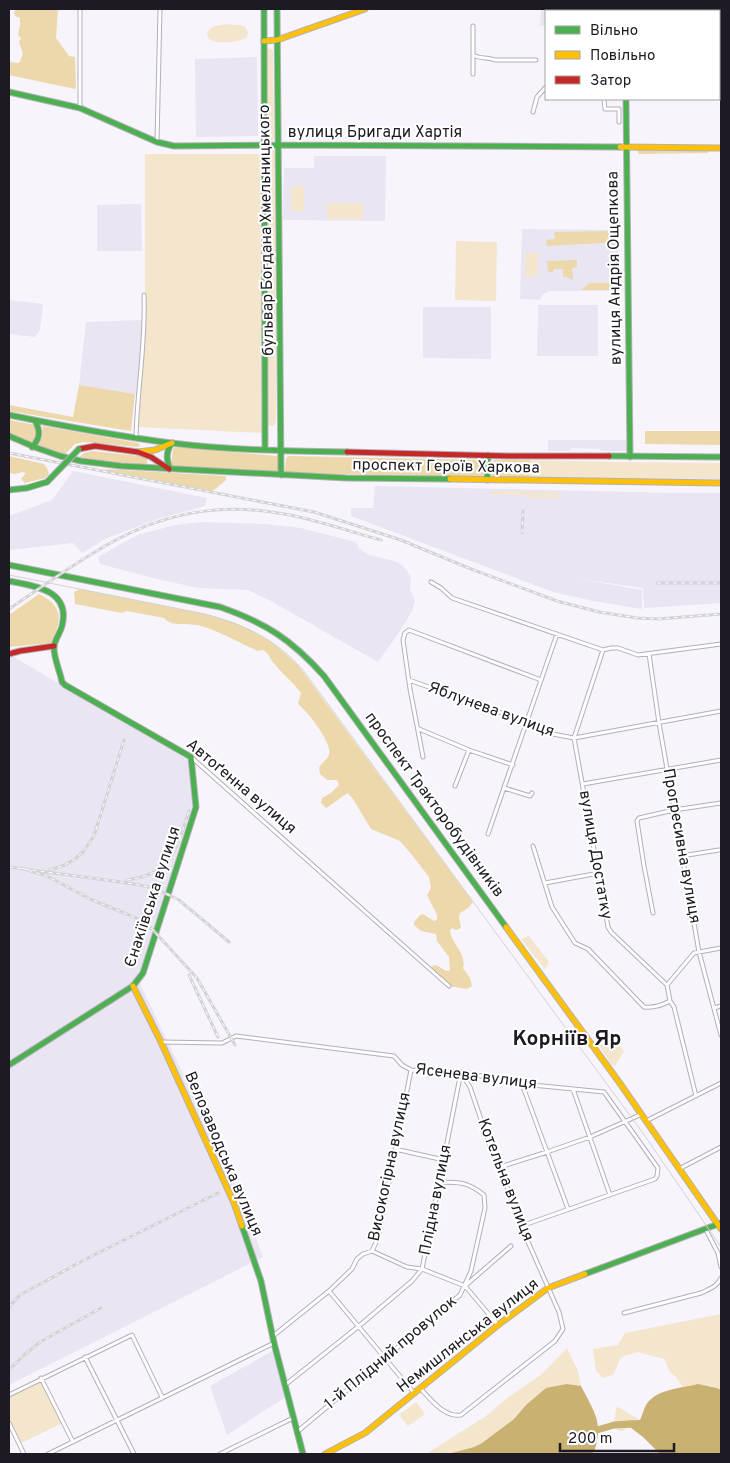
<svg xmlns="http://www.w3.org/2000/svg" width="730" height="1463" viewBox="0 0 730 1463" font-family="Overpass,sans-serif">
  <rect width="100%" height="100%" fill="#f7f4fc"/>
  <path fill="#eae5f2" d="M541,9H619V11H546V26H540Z
    M257,57L258,136L196,137L195,59Z
    M314,156H386L385,221L283,220L284,168H314Z
    M141,204L142,251H97V205Z
    M522,229L618,230L619,291H549L543,294L540,300L520,299Z
    M9,300L43,304L40,330L35,337L9,334Z
    M538,305H598V356H537Z
    M423,307H491V359L423,358Z
    M143,320L138,392L135,394L79,385L86,322Z
    M548,440H629V451H602L599,449L571,448L570,451H548Z
    M73,471L207,498L205,506L161,518L107,538L82,553L73,543L9,550V516L52,500Z
    M375,486L675,493H721V603L644,608L643,588L573,578L642,590V609L593,601L553,592L351,516V508H373Z
    M201,522L265,524L301,528L356,542L359,548L369,555L395,561L403,566L407,571L411,577L410,589L415,601L412,611L400,631L378,662L269,600L248,590L198,588L153,578L100,564L98,557L137,535L175,525Z
    M12,656L188,759L193,803L143,966L140,984L231,1174L263,1257L9,1385V659Z
    M274,1350L286,1397L227,1435L210,1386Z"/>
  <path fill="#f3e6cd" d="M240,25L245,27L248,32L247,37C242,42 220,44 213,41C209,40 209,38 207,35C209,21 229,25 240,25Z
    M267,48L272,49L273,53L274,138L273,141H267L265,50Z
    M269,148L274,150L275,153L276,422L274,426H268L267,423V153Z
    M145,154H260L262,433L137,427L145,310Z
    M304,186V211H291V187Z
    M327,203H363V219H327Z
    M456,241L497,242L496,301L455,300Z
    M526,253H538L537,277H525Z
    M530,460L616,462L721,463V479L529,478Z
    M492,491L559,492V498H527V495L556,496V495L492,494Z
    M529,936L549,962L545,969L521,939Z
    M609,1036H611L624,1051L615,1066L612,1065L600,1048L599,1044Z
    M721,1314V1390C710,1383 695,1385 683,1388L677,1378L670,1372L664,1359L638,1352L621,1357L613,1375L603,1378L596,1371L593,1349L618,1345L625,1333Z
    M567,1348L578,1371L581,1386L567,1384L526,1405L514,1419L482,1443L474,1447L448,1454H426L486,1416L506,1399L542,1374Z
    M39,1381L41,1382L63,1423L21,1443L9,1418V1396Z
    M416,1402L425,1414L408,1426L399,1415Z
    M618,1407L640,1420L623,1422L630,1427L622,1431L617,1430L614,1425L616,1408Z"/>
  <path fill="#ecd8aa" d="M17,9H58L56,38L69,56L75,57L76,88L75,89L9,75V62L19,63L23,54L19,42L21,38L18,35L20,25V18L15,16L14,12Z
    M708,149V153L638,154V150Z
    M616,231L615,245L602,243L547,246L546,240L555,239L554,232Z
    M577,260V267L572,268L573,280L567,277H563V269H554L553,272H548L547,261Z
    M615,267H618V290H581L590,283H614Z
    M79,385L135,394L131,431L9,411V405L73,417Z
    M9,420L35,425L38,431L35,439L30,443L9,433Z
    M43,426L138,443L140,445L138,447L84,442L75,444L65,454L56,453L37,446L42,437Z
    M645,431H721V445L645,444Z
    M175,447L277,456L279,458L280,471L276,473L174,468L171,464L173,449Z
    M92,451L148,457L146,467L79,457L84,453Z
    M9,456L44,464L47,468L49,474L45,478L25,483L21,479L26,473L22,472L15,474L9,473Z
    M288,456L483,460L484,462L483,475L481,477L288,473L285,471L286,459Z
    M494,460H530L529,478H493L491,475L492,462Z
    M106,469L226,476V480L214,490L210,491L107,471Z
    M80,589L205,614L233,622L249,629L273,643L298,665L473,902L468,908L460,913L459,917L461,927L459,929L456,930L452,928L450,930C451,944 467,953 463,968L470,978L472,986L467,989L449,986L432,970L431,968L434,965L438,966L446,971L450,970L449,957L437,941L436,934L421,931L414,925V922L420,915L423,914L434,921L437,920V915L427,895L431,888L429,877L412,855L400,841L371,829L353,799L348,793C340,797 334,804 326,808L321,803L322,798L331,793L339,785L337,780H327L320,774L319,768C321,764 327,759 329,755C333,743 307,711 298,704L301,693C293,682 281,673 273,662C269,657 269,653 263,650L258,651C240,643 219,631 201,626C189,622 172,628 164,618L127,611L122,613L75,604L74,592Z
    M39,594C64,607 62,619 51,643L9,647V615Z"/>
  <path fill="#c9b171" d="M567,1384L581,1386C594,1412 604,1422 594,1452L589,1454H448L474,1447L482,1443L514,1419L526,1405L546,1388Z
    M698,1384L717,1388L721,1390V1454H660L643,1437L622,1421L640,1420C643,1414 644,1406 649,1401C660,1389 682,1388 698,1384Z"/>
  <g fill="none" stroke-linecap="round" stroke-linejoin="round">
    <path stroke="#c9b171" stroke-width="7" d="M590,1432L614,1425L633,1424"/>
    <defs>
      <path id="street" d="M80,9V108
        M473,55C479,59 488,57 495,60H536
        M473,74V26
        M604,99L605,109H619V122
        M533,112L537,97L546,87
        M157,142L160,9
        M136,438C137,390 146,343 144,295
        M431,582L441,588L452,598L603,650L611,648H618L638,655L721,644
        M603,650L574,738L608,927L611,932L667,985L670,1001L674,1007L696,1096
        M649,654L659,723L699,952L721,1035
        M409,680L527,722L533,727L547,733L574,738L721,711
        M419,729L469,750L513,765
        M191,757L449,986
        M423,757L410,689L403,640L405,633L409,630L541,680
        M583,784L721,760
        M455,786L469,750
        M504,788L530,796L532,793
        M488,834L557,634
        M533,846L552,907L575,943L588,949L644,1007C654,1008 661,1006 670,1001
        M681,856L719,850
        M545,883L599,873
        M653,913L644,866L637,821L639,818L674,810L721,803
        M667,985L694,953L721,948
        M714,1008L721,1006
        M161,1042L222,1043L236,1036L394,1056L402,1065L411,1070L461,1072L522,1084L604,1092L658,1168L657,1176L655,1179L521,1226
        M522,1084L568,1209
        M573,1089L610,1195
        M646,1121L721,1083
        M395,1149L444,1160
        M500,1167L547,1152L590,1137L642,1114
        M679,1169L721,1147
        M706,1230L718,1253L721,1267
        M372,1251L407,1267L422,1269L465,1286L498,1325
        M466,1285L511,1246
        M329,1291L414,1393
        M624,1313L701,1293C709,1289 717,1287 721,1278
        M273,1336L329,1291L352,1269L357,1259L363,1254L372,1251L378,1238L411,1070
        M85,1357L134,1454
        M41,1378L73,1442
        M285,1385L359,1326L412,1281L422,1269L461,1072
        M421,1389C431,1400 445,1418 461,1415L555,1341L563,1329L559,1312L521,1226L500,1167L493,1155L470,1087L461,1073
        M9,1395L132,1335L162,1397
        M9,1423L24,1454
        M297,1432L460,1295L471,1271L485,1208L484,1195C468,1182 459,1182 440,1182
        M48,1454L274,1343
        M220,1454L293,1418"/>
      <path id="fast" d="M264,9L265,450
        M277,9L281,475
        M625,9V11
        M9,92L80,108L157,142L174,146L280,145L620,147
        M626,99L630,457
        M9,415C63,426 117,436 171,443C229,450 288,451 347,452
        M9,436L37,448L60,456L81,461L121,466L346,478L450,479
        M32,447C40,439 41,431 35,421
        M609,456L721,457
        M170,469C166,460 166,451 172,443
        M487,480L488,455
        M9,490L27,488L47,482
        M9,565L220,607C266,623 292,640 324,676L506,927
        M9,581C35,586 71,590 62,626C60,634 54,640 54,648C54,659 60,671 62,682L65,685L191,757L196,807L143,973L133,986L9,1065
        M242,1226L261,1281L274,1343L303,1454
        M585,1274L721,1223"/>
      <path id="slow" d="M264,41L277,40L365,9
        M620,147L721,148
        M138,452L155,450L172,443
        M450,479L721,483
        M506,927L619,1082L721,1229
        M133,986L161,1042L234,1203L242,1226
        M325,1454L365,1433L498,1325L548,1288L585,1274"/>
      <path id="jam" d="M79,449L95,446L138,452L151,457L169,469
        M347,452L508,456H609
        M9,654L20,651L54,646"/>
    </defs>
    <use href="#street" stroke="#b3b0b8" stroke-width="5"/>
    <use href="#fast" stroke="#b3b0b8" stroke-width="7"/>
    <use href="#slow" stroke="#b3b0b8" stroke-width="7"/>
    <use href="#jam" stroke="#b3b0b8" stroke-width="7"/>
    <use href="#street" stroke="#fefdff" stroke-width="3"/>
    <use href="#fast" stroke="#4caf50" stroke-width="5"/>
    <use href="#slow" stroke="#ffc107" stroke-width="5"/>
    <use href="#jam" stroke="#c62828" stroke-width="5"/>
    <path stroke="#d3d2d5" stroke-width="1" d="M9,575L205,614C245,625 274,638 303,670L645,1136L721,1247"/>
    <defs>
      <path id="rail" d="M9,453L314,512L401,540L471,569L557,601L599,612L637,618L658,619L721,614
        M522,533L523,511
        M657,583H721
        M9,609C98,549 163,494 278,513C313,518 347,531 381,540
        M9,867L121,882L150,887L169,895L179,900L229,942
        M21,868L47,876L90,899L141,920L153,930L197,978L235,1045
        M50,870L65,865L75,859L83,852L94,836L124,740
        M127,880C173,874 176,849 189,811
        M189,975L218,1037
        M9,1307L20,1295L86,1259L218,1193
        M9,1370L23,1356L40,1342L101,1308"/>
    </defs>
    <use href="#rail" stroke="#d3d2d5" stroke-width="3"/>
    <use href="#rail" stroke="#fff" stroke-width="1" stroke-dasharray="4" stroke-linecap="butt"/>
    <defs>
      <path id="fast-bridge" d="M47,482L79,449"/>
    </defs>
    <use href="#fast-bridge" stroke="#b3b0b8" stroke-width="7" stroke-linecap="butt"/>
    <use href="#fast-bridge" stroke="#4caf50" stroke-width="5"/>
  </g>
  <g text-anchor="middle" dominant-baseline="central" stroke-width="4" stroke-linejoin="round" paint-order="stroke">
    <g font-size="16" fill="#1e1a23" stroke="#fff">
      <text x="375" y="133">вулиця Бригади Хартія</text>
      <text transform="translate(267 230) rotate(-91)">бульвар Богдана Хмельницького</text>
      <text transform="translate(615 268) rotate(-91)">вулиця Андрія Ощепкова</text>
      <text transform="translate(446 467) rotate(1)">проспект Героїв Харкова</text>
      <text transform="translate(491 710) rotate(20)">Яблунева вулиця</text>
      <text transform="translate(241 787) rotate(40)">Автоґенна вулиця</text>
      <text transform="translate(434 805) rotate(54)">проспект Тракторобудівників</text>
      <text transform="translate(681 846) rotate(80)">Прогресивна вулиця</text>
      <text transform="translate(595 855) rotate(80)">вулиця Достатку</text>
      <text transform="translate(153 897) rotate(-72)">Єнакіївська вулиця</text>
      <text transform="translate(476 1077) rotate(7)">Ясенева вулиця</text>
      <text transform="translate(223 1154) rotate(67)">Велозаводська вулиця</text>
      <text transform="translate(390 1167) rotate(-78)">Високогірна вулиця</text>
      <text transform="translate(505 1180) rotate(69)">Котельна вулиця</text>
      <text transform="translate(436 1200) rotate(-79)">Плідна вулиця</text>
      <text transform="translate(468 1336) rotate(-38)">Немишлянська вулиця</text>
      <text transform="translate(391 1353) rotate(-40)">1-й Плідний провулок</text>
    </g>
    <g font-size="21" font-weight="bold" fill="#1e1a23" stroke="#fff">
      <text x="567" y="1039">Корніїв Яр</text>
    </g>
  </g>
  <rect width="730" height="1463" fill="none" stroke="#1e1a23" stroke-width="20"/>
  <rect x="545" y="10" width="175" height="90" fill="#ffffff" stroke="#a5a3a7"/>
  <rect x="555" y="26" width="25" height="8" fill="#4caf50" stroke="#a5a3a7"/>
  <text x="590" y="35" font-size="15" fill="#1e1a23">Вільно</text>
  <rect x="555" y="51" width="25" height="8" fill="#ffc107" stroke="#a5a3a7"/>
  <text x="590" y="60" font-size="15" fill="#1e1a23">Повільно</text>
  <rect x="555" y="76" width="25" height="8" fill="#c62828" stroke="#a5a3a7"/>
  <text x="590" y="85" font-size="15" fill="#1e1a23">Затор</text>
  <path d="M560 1443v8h114v-8" fill="none" stroke="#1e1a23" stroke-width="2.5"/>
  <text x="568" y="1443" font-size="15" fill="#1e1a23" stroke="#ffffff" stroke-width="4" paint-order="stroke">200 m</text>
</svg>
